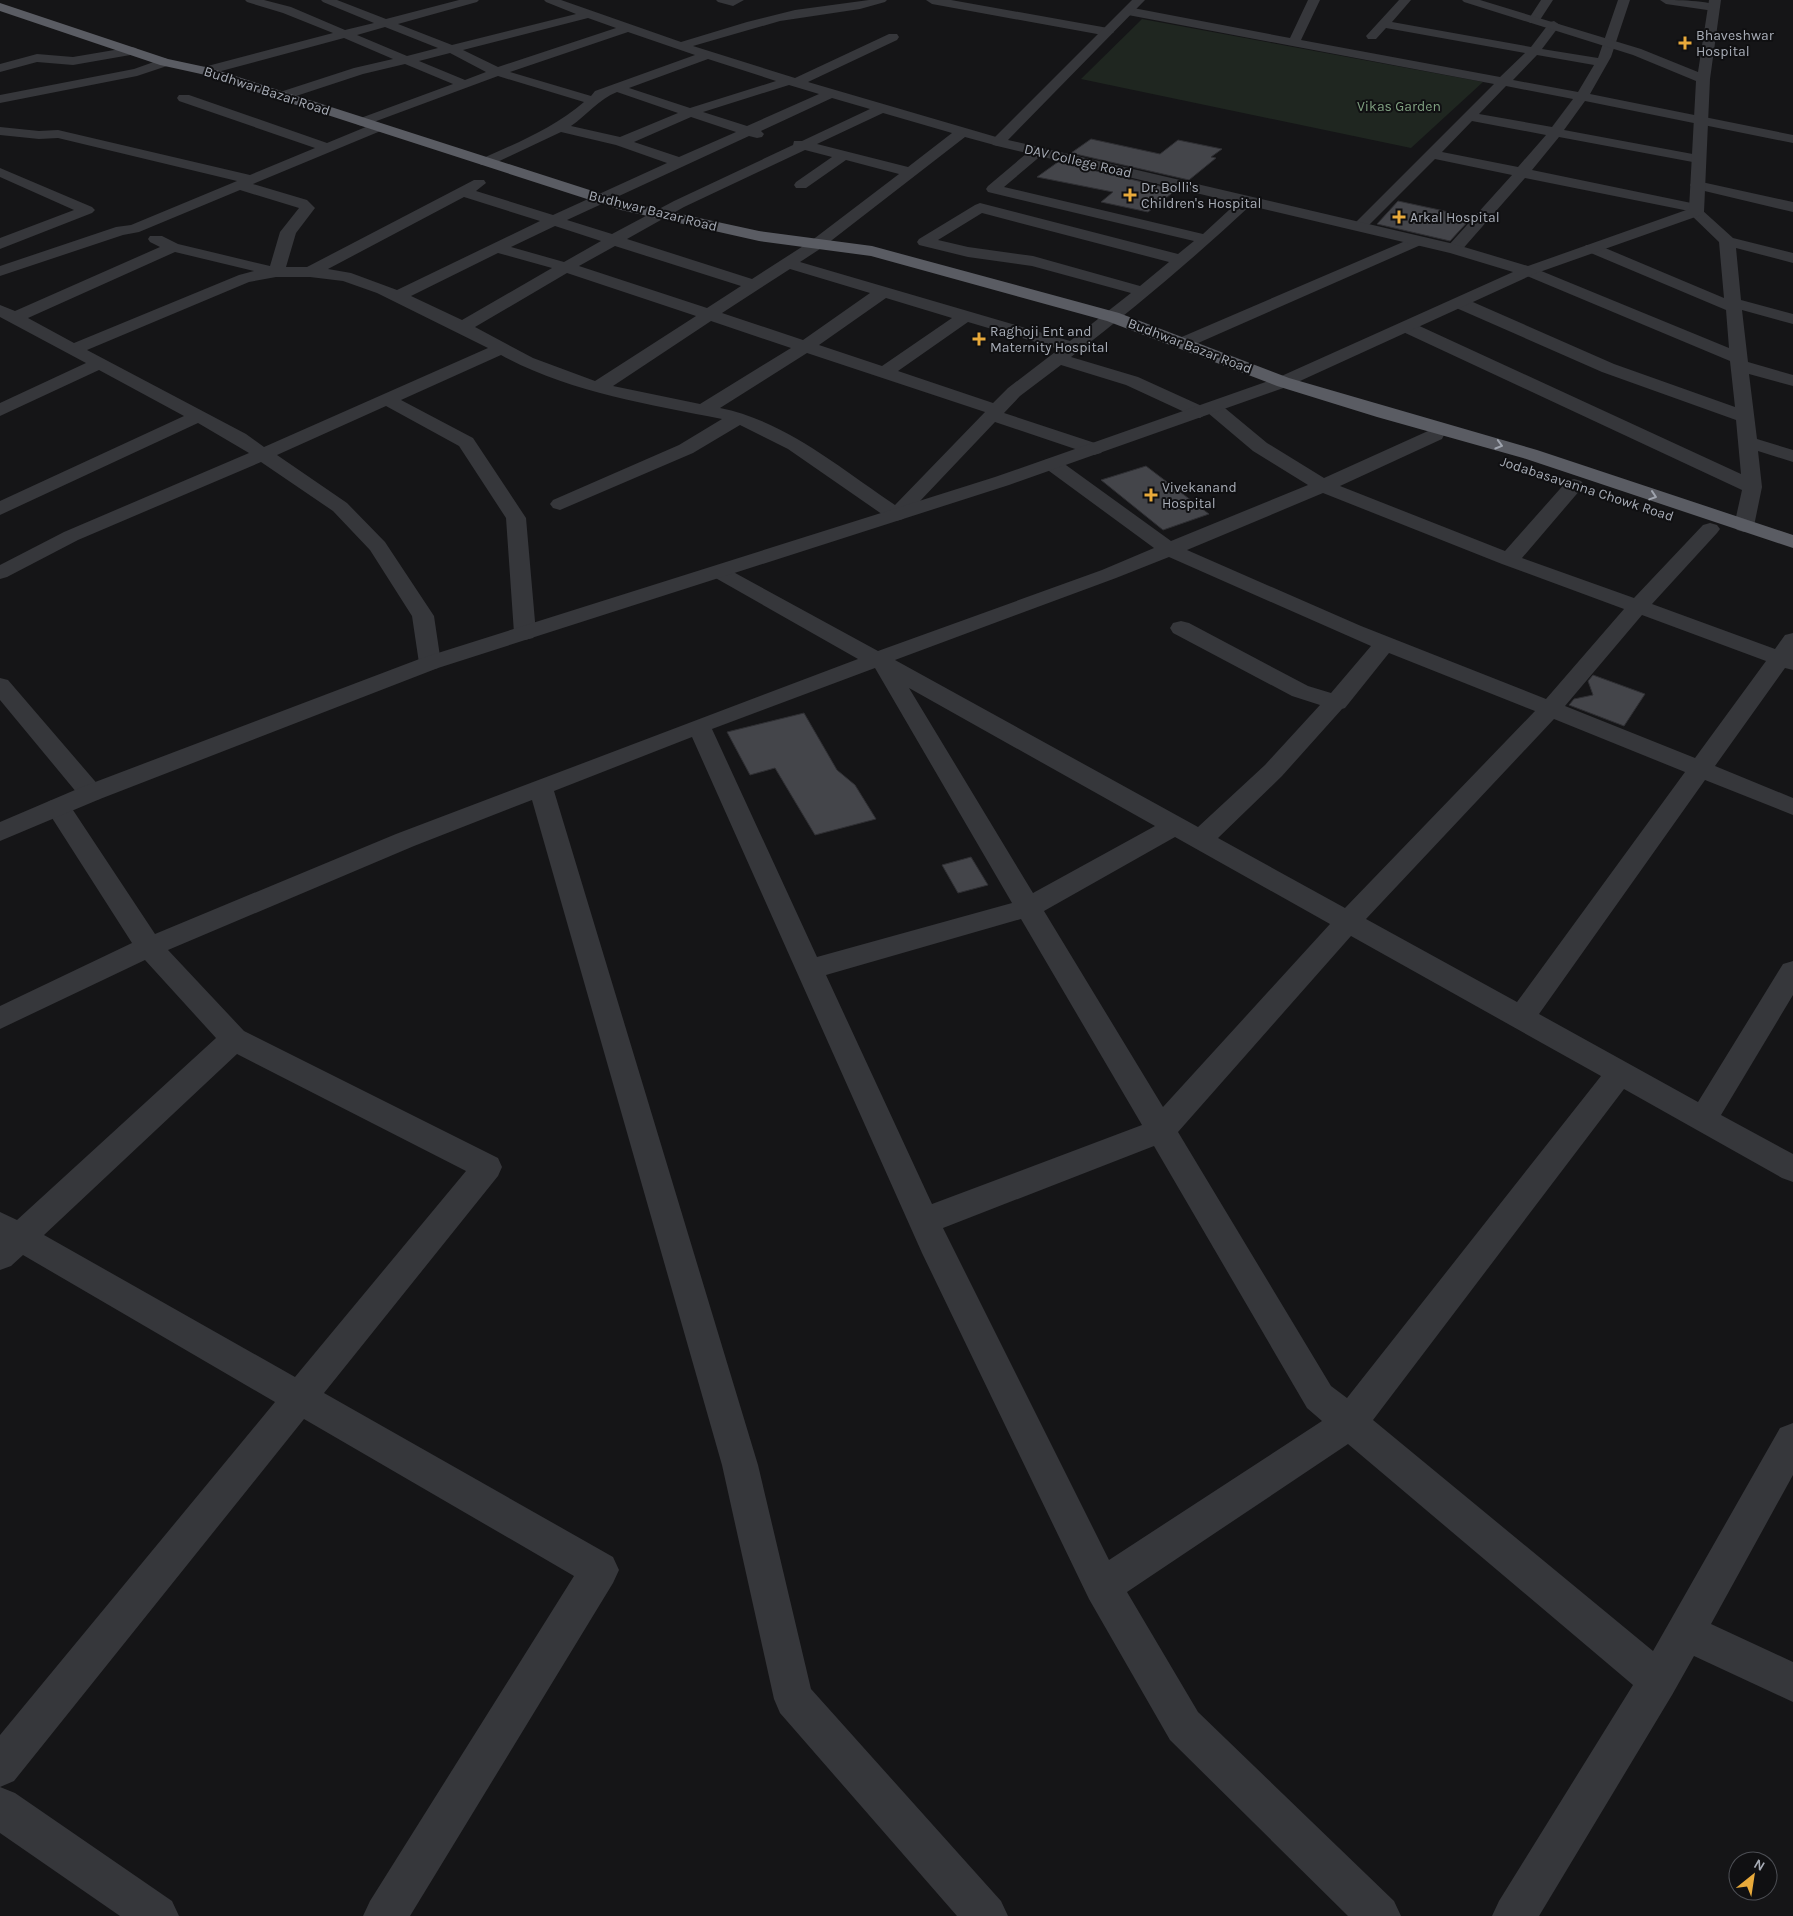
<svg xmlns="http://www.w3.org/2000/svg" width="1793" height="1916" viewBox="0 0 1793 1916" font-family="Karla,sans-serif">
  <rect width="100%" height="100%" fill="#151517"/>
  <path fill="#1f2620" d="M1142,19L1483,82L1411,148L1081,79Z"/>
  <path fill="#44454a" stroke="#2f2f33" d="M1091,139L1160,154L1178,140L1222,149L1211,157L1216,158L1189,180L1071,153Z
    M1058,162L1176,190L1148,212L1101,202L1113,192L1037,177Z
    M1398,201L1472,217L1450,241L1377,224Z
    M1146,466L1209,514L1163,530L1101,480Z
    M1593,675L1645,694L1624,726L1569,705L1574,699L1593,695L1588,681Z
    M804,713L837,770L855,785L876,819L815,835L775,768L750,775L727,732Z
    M971,857L988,885L958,893L942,865Z"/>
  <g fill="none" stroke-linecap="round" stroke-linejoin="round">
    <path fill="#36373b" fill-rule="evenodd" d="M245,0H264L291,7L345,30L374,23L323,2L321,0H337L386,19L459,0H479L477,2L398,24L452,45L576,14L546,2L544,0H561L681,42L747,22L795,10L869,0H887L885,2L860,9L780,21L693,46L795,78L889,34H897L899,37L897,40L808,82L1003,139L1005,142L1003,145L998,146L965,137L823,247L800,262L1070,341L1131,293L1032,266L968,257L919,245L917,242L919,239L975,205L980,203L1178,254L1194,241L988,192L986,189L988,186L1033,148H1043L1045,151L1043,154L1004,187L1203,234L1242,198H1252L1255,201L1252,204C1194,258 1134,309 1071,357L1138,377L1204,407L1206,404L1213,402L1220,404L1267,443L1324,478L1428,431L1435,429L1442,431L1444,435L1442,439L1340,486L1505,551L1567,481L1574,479L1581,481L1584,485L1581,489L1522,558L1634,598L1703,525L1710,523L1717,525L1720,529L1717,533L1652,604L1775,649L1785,635L1793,633V670L1785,668L1715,766L1793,798V815L1705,780L1539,1014L1698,1102L1783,964L1793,961V995L1721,1115L1793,1154V1182L1782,1178L1624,1089L1373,1420L1653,1651L1780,1428L1793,1423V1475L1711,1624L1793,1662V1702L1694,1656L1672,1695L1539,1916H1492L1499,1901L1633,1685L1348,1444L1127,1592L1198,1712L1394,1901L1401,1916H1348L1170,1740L1089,1599L922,1253L692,737L554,791L758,1465L811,1689L1001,1901L1008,1916H957L780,1713L774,1699L722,1465L532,800L414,846L168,950L244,1031L498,1158L502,1167L498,1176L324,1393L613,1557L619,1570L613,1583L410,1916H363L370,1901L574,1576L304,1419L14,1781L0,1787V1735L275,1402L23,1255L11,1266L0,1270V1212L17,1220L216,1038L145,960L0,1029V1006L132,943L45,807L49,801L58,799L67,801L155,934L396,834L858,659L712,576L708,572L712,568L719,566L726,568L878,651L1102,570L1154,548L1045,468L1042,464L1045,460L1052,458L1059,460L1171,541L1308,485L1253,451L1208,413L1200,418L1193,416L1126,385L1061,365L1020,396L1004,413L1101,445L1104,449L1101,453L1094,455L1087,453L995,422L903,519L896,521L889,519L788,449L740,425L693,453L560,510L553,508L550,504L553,500L679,445L722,419C647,404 569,392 501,355L401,400L473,438L526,518L536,633L533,638L525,640L517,638L514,633L506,518L459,446L386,406L277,455L347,503L385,542L434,616L441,663L438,668L430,670L422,668L419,663L412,616L370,550L333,511L261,462L78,540L7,577L0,579V565L64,532L249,453L198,423L0,515V501L184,416L99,370L0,416V403L86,363L0,317V305L15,311L160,247L150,242L148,239L150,236H162L178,244L270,266L280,232L299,208L240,190L139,232L123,235L0,276V266L116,227L131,225L237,181L58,138L39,139L0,135V127L39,131L58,130L250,175L315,148L179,101L177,98L179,95H189L327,143L373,124H383L385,127L383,130L253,184L307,200L315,208L296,233L286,267H307L474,180H484L486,183L476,191L553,215L667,163L616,145L561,132L491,165H481L479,162L481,159C517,143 554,128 584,102L498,76L363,126L358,125L356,122L358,119L453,84L405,64L363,74L287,99H277L275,96L277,93L354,68L393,59L344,38L210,74H200L199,71L200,68L333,33L283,13L247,2ZM588,18L616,28L498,67L463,50ZM385,27L438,48L407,56L357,35ZM628,32L695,55L595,91L591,96L510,72ZM450,53L486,72L465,80L419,61ZM708,59L776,81L690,108L629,88ZM789,85L819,94L747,126L703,112ZM617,92L678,113L620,137L571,126C587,115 599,99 617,92ZM832,98L870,109L802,141H794L793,145L674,201L612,234L567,220L749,136L757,138L762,137L764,134L761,131ZM883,113L952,133L908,167L817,144ZM691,117L736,132L679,157L634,142ZM805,150L832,157L796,182L794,185L796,188H806L846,160L899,174L811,241L752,279L627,239L684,207ZM464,197L540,221L397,290L351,273L328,269ZM982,213L1169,262L1140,286L1033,256L968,247L938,240ZM555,226L601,241L564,262L511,247ZM615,246L741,286L707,308L579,266ZM175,252L254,271L239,275L74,343L28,318ZM498,253L552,268L462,320L411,296ZM790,269L870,293L803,340L722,313ZM567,273L696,316L595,381L533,358L475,327ZM276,277H310L343,281L377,293L488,348L264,447L246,434L87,350L249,282ZM886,298L952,318L882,366L819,345ZM711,321L791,348L700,404L613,386ZM968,322L1059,349L1008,388L993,403L898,371ZM807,353L985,412L895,505C840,468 785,421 720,408ZM1323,493L1502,564L1624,609L1546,699L1361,626L1187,550ZM1169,557L1371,646L1331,693L1308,686L1189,623L1181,621L1173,623L1170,628L1173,633L1292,696L1320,705L1265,765L1198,827L895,660L1116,578ZM1642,615L1766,661L1695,758L1565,706ZM1389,653L1535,711L1345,908L1218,838L1282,776L1342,709L1345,708ZM875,668L1012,903L817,957L712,729ZM909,688L1155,826L1033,893ZM1554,719L1685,772L1517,1002L1366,919ZM1175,837L1330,924L1163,1107L1044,911ZM1021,919L1142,1125L932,1204L826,975ZM1351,936L1601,1076L1347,1398L1331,1386L1178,1132ZM237,1054L466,1171L295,1377L44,1235ZM1154,1146L1307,1408L1322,1421L1109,1560L943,1228Z
      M716,0H744L733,6L718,2Z
      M926,0H951L1108,28L1114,32L1108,36L932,4Z
      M1308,0H1320L1301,40L1500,77L1525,53L1386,28L1376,39H1368L1366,36L1399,0H1411L1392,22L1531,47L1550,22L1554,21L1560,25L1542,49L1598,58L1618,0H1630L1611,57L1590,94L1793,135V143L1585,101L1564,130L1698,155L1703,156L1705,159L1703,162L1698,163L1559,137L1532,170L1701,205L1704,208L1702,210L1733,238L1793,253V263L1736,248L1741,300L1793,314V324L1742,310L1748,362L1793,375V386L1749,374L1757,439L1793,450V462L1758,451L1762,487L1754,526L1751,530L1744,532L1737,530L1734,526L1742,490L1401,331L1398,327L1401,323L1407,322L1413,323L1741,474L1736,420L1602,372L1454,307L1452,303L1454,299H1466L1614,364L1735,407L1730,361L1522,274L1520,271L1522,268H1534L1729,348L1726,310L1586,251L1584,248L1586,245H1598L1724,298L1719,242L1691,215L1689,211L1525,178L1460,252H1448L1446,249L1448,246L1512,175L1435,159L1364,230H1354L1351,227L1494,84L1128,15L1122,11L1128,7L1290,38ZM1537,55L1594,65L1578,92L1513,80ZM1506,86L1573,99L1552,127L1479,114ZM1472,121L1546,135L1518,167L1442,152Z
      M1541,0H1553L1538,23H1530L1528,20Z
      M1660,0C1674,0 1711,0 1720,7L1714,11L1666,4Z
      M132,47L136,48L138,51L136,54L73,65L37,62L0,72V64L37,54L73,57Z
      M165,58L171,62L170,65L137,76L0,103V95L134,69Z
      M0,168L92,207L95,210L92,213L0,249V238L74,210L0,177Z
      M1697,181L1793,202V212L1692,188L1690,185L1692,182Z
      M1417,236L1423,238L1425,241L1423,244L1189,347L1183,348L1177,347L1174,343L1177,339Z
      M0,678L8,680L100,787L103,793L100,799L91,801L82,799L0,700Z"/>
    <path fill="#36373b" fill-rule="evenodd" d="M1132,0H1145L1008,140L1454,244L1528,266L1689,209L1696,81L1633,55L1464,2L1462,0H1480L1641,49L1698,72L1709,0H1721L1710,79L1704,212L1701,215L1534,274L1289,386L1009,485L438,668L100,799L0,841V822L82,787L422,658L995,477L1277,378L1513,272L1450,253L993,145L991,142L993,139Z
      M0,1787L15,1793L172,1901L179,1916H120L0,1833Z"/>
    <path fill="#5a5c63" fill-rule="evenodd" d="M0,3L168,59L210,68L630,203L759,231L872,246L1119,313L1289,378L1537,450L1793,535V548L1523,458L1377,417L1277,386L1107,321L871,256L759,241L621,210L201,74L160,65L0,11Z"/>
  </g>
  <defs><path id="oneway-chevron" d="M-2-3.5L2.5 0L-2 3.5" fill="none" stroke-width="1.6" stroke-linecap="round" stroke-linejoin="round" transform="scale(1.25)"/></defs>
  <g stroke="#9fa4ae">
    <use href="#oneway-chevron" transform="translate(1499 445) rotate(16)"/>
    <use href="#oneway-chevron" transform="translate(1653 496) rotate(18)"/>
  </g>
  <g fill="#e9aa3b" stroke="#101012" stroke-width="2">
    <path d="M1682.5 35.5h5v5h5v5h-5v5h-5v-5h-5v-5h5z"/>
    <path d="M1127.5 187.5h5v5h5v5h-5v5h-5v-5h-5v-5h5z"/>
    <path d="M1396.5 209.5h5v5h5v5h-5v5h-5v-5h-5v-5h5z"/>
    <path d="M976.5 331.5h5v5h5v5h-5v5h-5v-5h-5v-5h5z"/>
    <path d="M1148.5 487.5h5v5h5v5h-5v5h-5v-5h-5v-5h5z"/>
  </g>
  <g text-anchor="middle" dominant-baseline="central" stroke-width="4" stroke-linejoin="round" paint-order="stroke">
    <g font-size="14" fill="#a7acb6" stroke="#101012" text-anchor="start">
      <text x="1696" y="35">Bhaveshwar<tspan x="1696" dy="16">Hospital</tspan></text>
      <text x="1141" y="187">Dr. Bolli's<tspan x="1141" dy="16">Children's Hospital</tspan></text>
      <text x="1410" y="217">Arkal Hospital</text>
      <text x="990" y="331">Raghoji Ent and<tspan x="990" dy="16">Maternity Hospital</tspan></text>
      <text x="1162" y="487">Vivekanand<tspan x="1162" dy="16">Hospital</tspan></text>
    </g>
    <g font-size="14" fill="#a7acb6" stroke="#101012">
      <text transform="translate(267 91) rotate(18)">Budhwar Bazar Road</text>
      <text transform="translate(1078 161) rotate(13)">DAV College Road</text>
      <text transform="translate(653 211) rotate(14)">Budhwar Bazar Road</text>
      <text transform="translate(1190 346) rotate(21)">Budhwar Bazar Road</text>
      <text transform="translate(1587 489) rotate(18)">Jodabasavanna Chowk Road</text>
    </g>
    <g font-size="14" fill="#7fa080" stroke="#101012">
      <text x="1399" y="106">Vikas Garden</text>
    </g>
  </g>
  <g transform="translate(1753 1876) rotate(30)"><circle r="24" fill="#101012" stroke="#4c4e54"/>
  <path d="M0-4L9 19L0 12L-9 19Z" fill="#e9aa3b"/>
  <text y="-8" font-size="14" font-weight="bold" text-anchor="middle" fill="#a7acb6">N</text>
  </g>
</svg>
